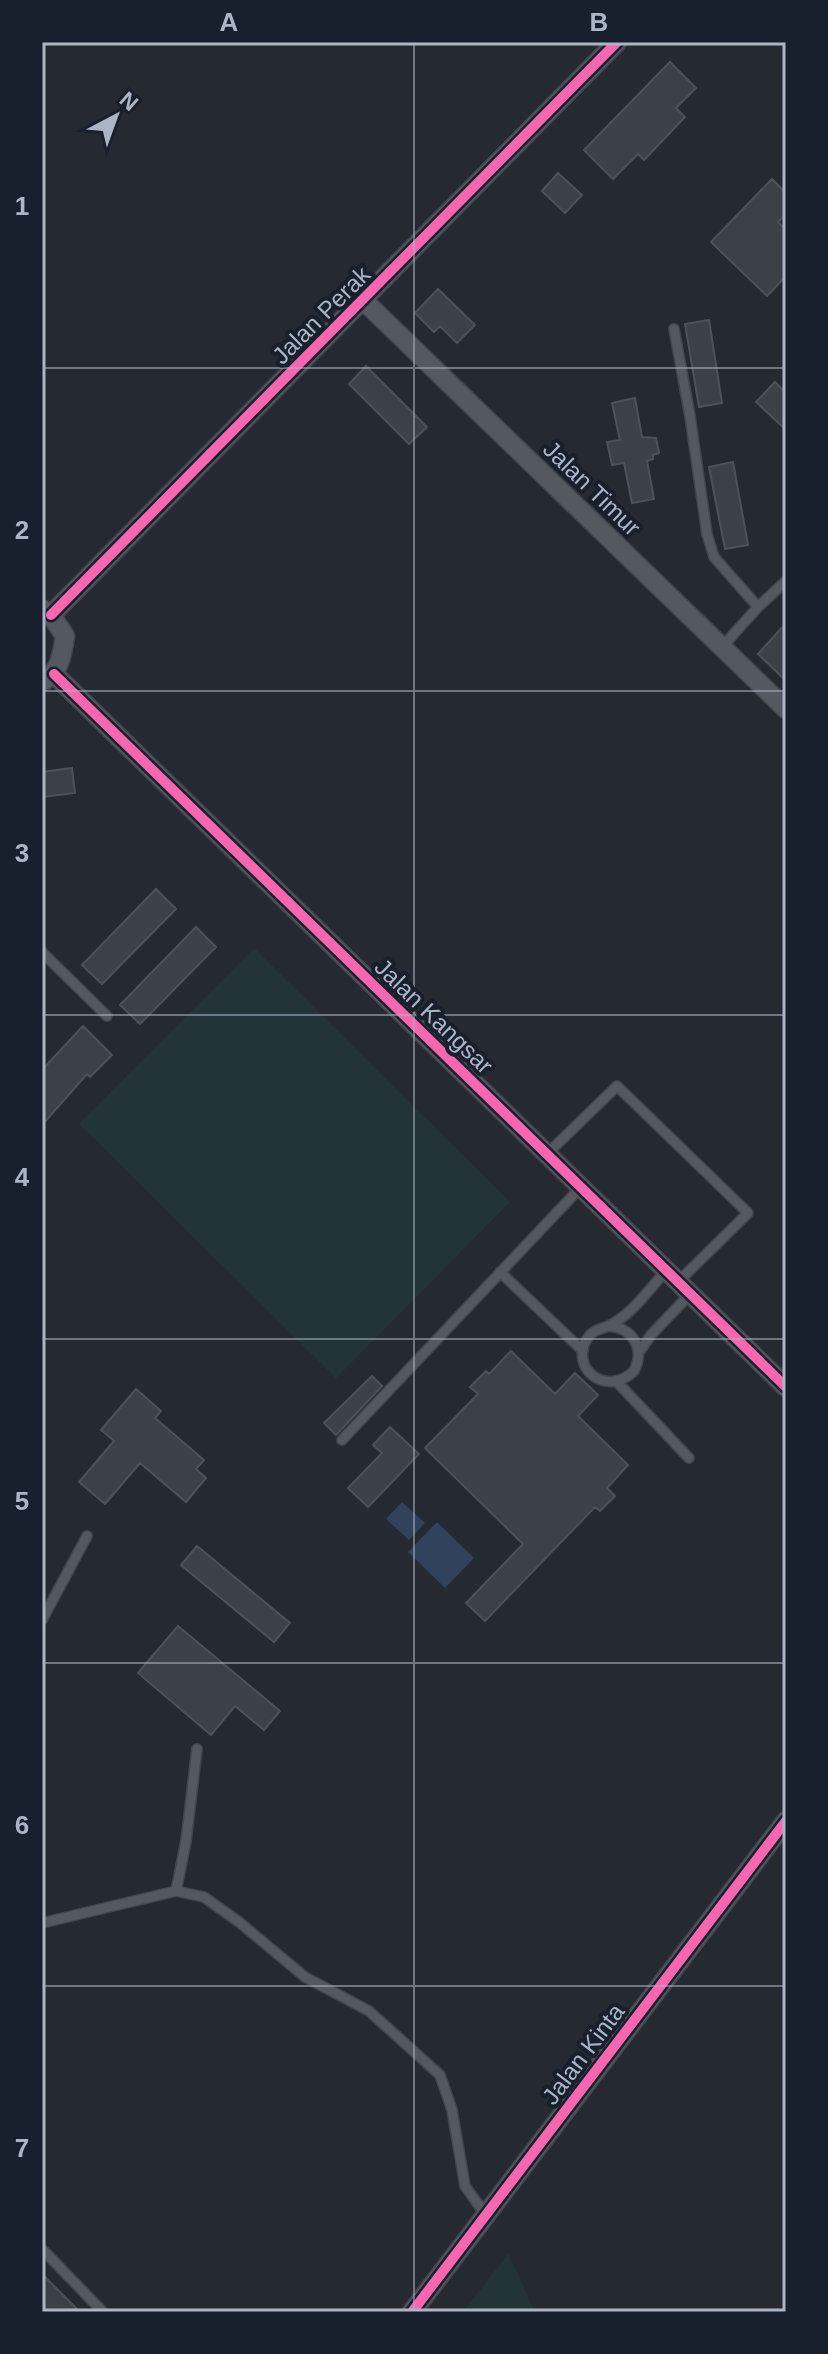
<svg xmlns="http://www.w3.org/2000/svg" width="828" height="2354" viewBox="0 0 828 2354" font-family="Helvetica,sans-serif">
  <rect width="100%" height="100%" fill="#252a32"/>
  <path fill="#223438" d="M254,948L510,1202L336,1378L79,1124Z
    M508,2253L535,2312H463L508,2254Z"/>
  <path fill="#30425c" d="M402,1502L425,1523L409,1540L386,1519Z
    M437,1522L474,1558L445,1588L408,1552Z"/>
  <path fill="#3c4048" stroke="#4c525a" stroke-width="2" d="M670,62L696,88L676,108L685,117L644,160L638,154L613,179L584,150Z
    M558,173L582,195L565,213L542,191Z
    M772,179L786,193V214L778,222L786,230V276L767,296L711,242Z
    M438,289L475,325L457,343L440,326L434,332L415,313Z
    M709,320L722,403L699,407L685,324Z
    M366,366L427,427L409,444L349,384Z
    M775,382L786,393V430L756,402Z
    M635,398L642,437L656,438L659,453L653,455V459L647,461L654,499L632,503L624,463L612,465L607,442L620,440L612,403Z
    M733,462L748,545L725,549L709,467Z
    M786,623V681L758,654Z
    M72,768L75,793L42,797V772Z
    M156,889L176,909L102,984L82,965Z
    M196,927L216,947L140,1024L120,1005Z
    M83,1026L112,1055L90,1077L87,1074L42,1125V1070Z
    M511,1351L555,1394L575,1373L598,1395L578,1416L628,1465L607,1488L615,1496L600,1511L595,1507L485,1621L466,1603L523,1544L425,1448L478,1394L470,1387L486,1371L489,1374Z
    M372,1376L382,1386L336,1435L324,1423Z
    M136,1389L161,1411L155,1418L204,1460L196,1469L206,1478L186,1502L140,1463L105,1504L79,1482L114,1441L101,1430Z
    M390,1427L419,1454L368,1507L348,1488L382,1453L373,1445Z
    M197,1546L290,1623L274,1642L181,1565Z
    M178,1626L280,1711L264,1730L235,1706L211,1735L138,1673Z
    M42,2274L80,2312H42Z"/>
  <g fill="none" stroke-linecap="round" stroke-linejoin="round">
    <defs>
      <path id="service" d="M674,329L690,416L707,534L714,557L758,607
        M722,647L758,607L786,581
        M42,952L107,1016
        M547,1154L617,1086L748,1213L678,1282
        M500,1272L583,1351
        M608,1326C634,1328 645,1349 634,1371C608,1397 569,1370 587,1339C592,1330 599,1330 608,1326C631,1316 649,1289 666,1271
        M639,1352L651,1335L690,1294
        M617,1382L689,1458
        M342,1440L581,1187
        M42,1620L87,1536
        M176,1891L186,1841L197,1749
        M42,1923L176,1891L204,1897L239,1922L305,1977L369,2011L440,2075L452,2110L465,2186L485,2214
        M42,2249L103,2312"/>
      <path id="minor" d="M364,301L786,709
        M51,615L617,42
        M54,674L786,1387
        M42,682C60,672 62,656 65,636L51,615L44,610
        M412,2312L786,1821"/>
    </defs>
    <use href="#service" stroke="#42464d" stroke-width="12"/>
    <use href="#minor" stroke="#42464d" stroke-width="21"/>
    <use href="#service" stroke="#545860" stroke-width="9"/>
    <use href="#minor" stroke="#545860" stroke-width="18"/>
    <defs>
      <path id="cycleway" d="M51,615L617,42
        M54,674L786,1387
        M412,2312L786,1821"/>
    </defs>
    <use href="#cycleway" stroke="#18202d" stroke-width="15"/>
    <use href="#cycleway" stroke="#f766af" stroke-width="10"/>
  </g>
  <path fill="none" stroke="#acb5c5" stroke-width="2" stroke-opacity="0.55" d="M414,42V2312M42,368H786M42,691H786M42,1015H786M42,1339H786M42,1663H786M42,1986H786"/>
  <g text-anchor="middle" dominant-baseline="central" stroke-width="8" stroke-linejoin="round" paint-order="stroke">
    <g font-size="24" fill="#acb5c5" stroke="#18202d">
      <text transform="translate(321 315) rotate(-45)">Jalan Perak</text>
      <text transform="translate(592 488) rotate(44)">Jalan Timur</text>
      <text transform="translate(434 1016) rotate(44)">Jalan Kangsar</text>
      <text transform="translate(583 2054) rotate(-53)">Jalan Kinta</text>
    </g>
  </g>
  <rect width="828" height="2354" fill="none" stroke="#18202d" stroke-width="88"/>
  <g transform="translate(116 116) rotate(41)" stroke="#18202d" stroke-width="6" paint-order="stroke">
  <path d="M0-6L14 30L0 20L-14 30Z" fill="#acb5c5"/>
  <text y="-12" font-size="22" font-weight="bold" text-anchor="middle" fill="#acb5c5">N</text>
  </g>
  <rect x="44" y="44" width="740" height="2266" fill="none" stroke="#acb5c5" stroke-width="3"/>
  <g font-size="26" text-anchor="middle" font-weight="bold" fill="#acb5c5">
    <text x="229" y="31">A</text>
    <text x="599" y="31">B</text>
    <text x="22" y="215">1</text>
    <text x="22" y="539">2</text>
    <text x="22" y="862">3</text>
    <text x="22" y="1186">4</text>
    <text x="22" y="1510">5</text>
    <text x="22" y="1834">6</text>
    <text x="22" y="2157">7</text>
  </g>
</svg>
